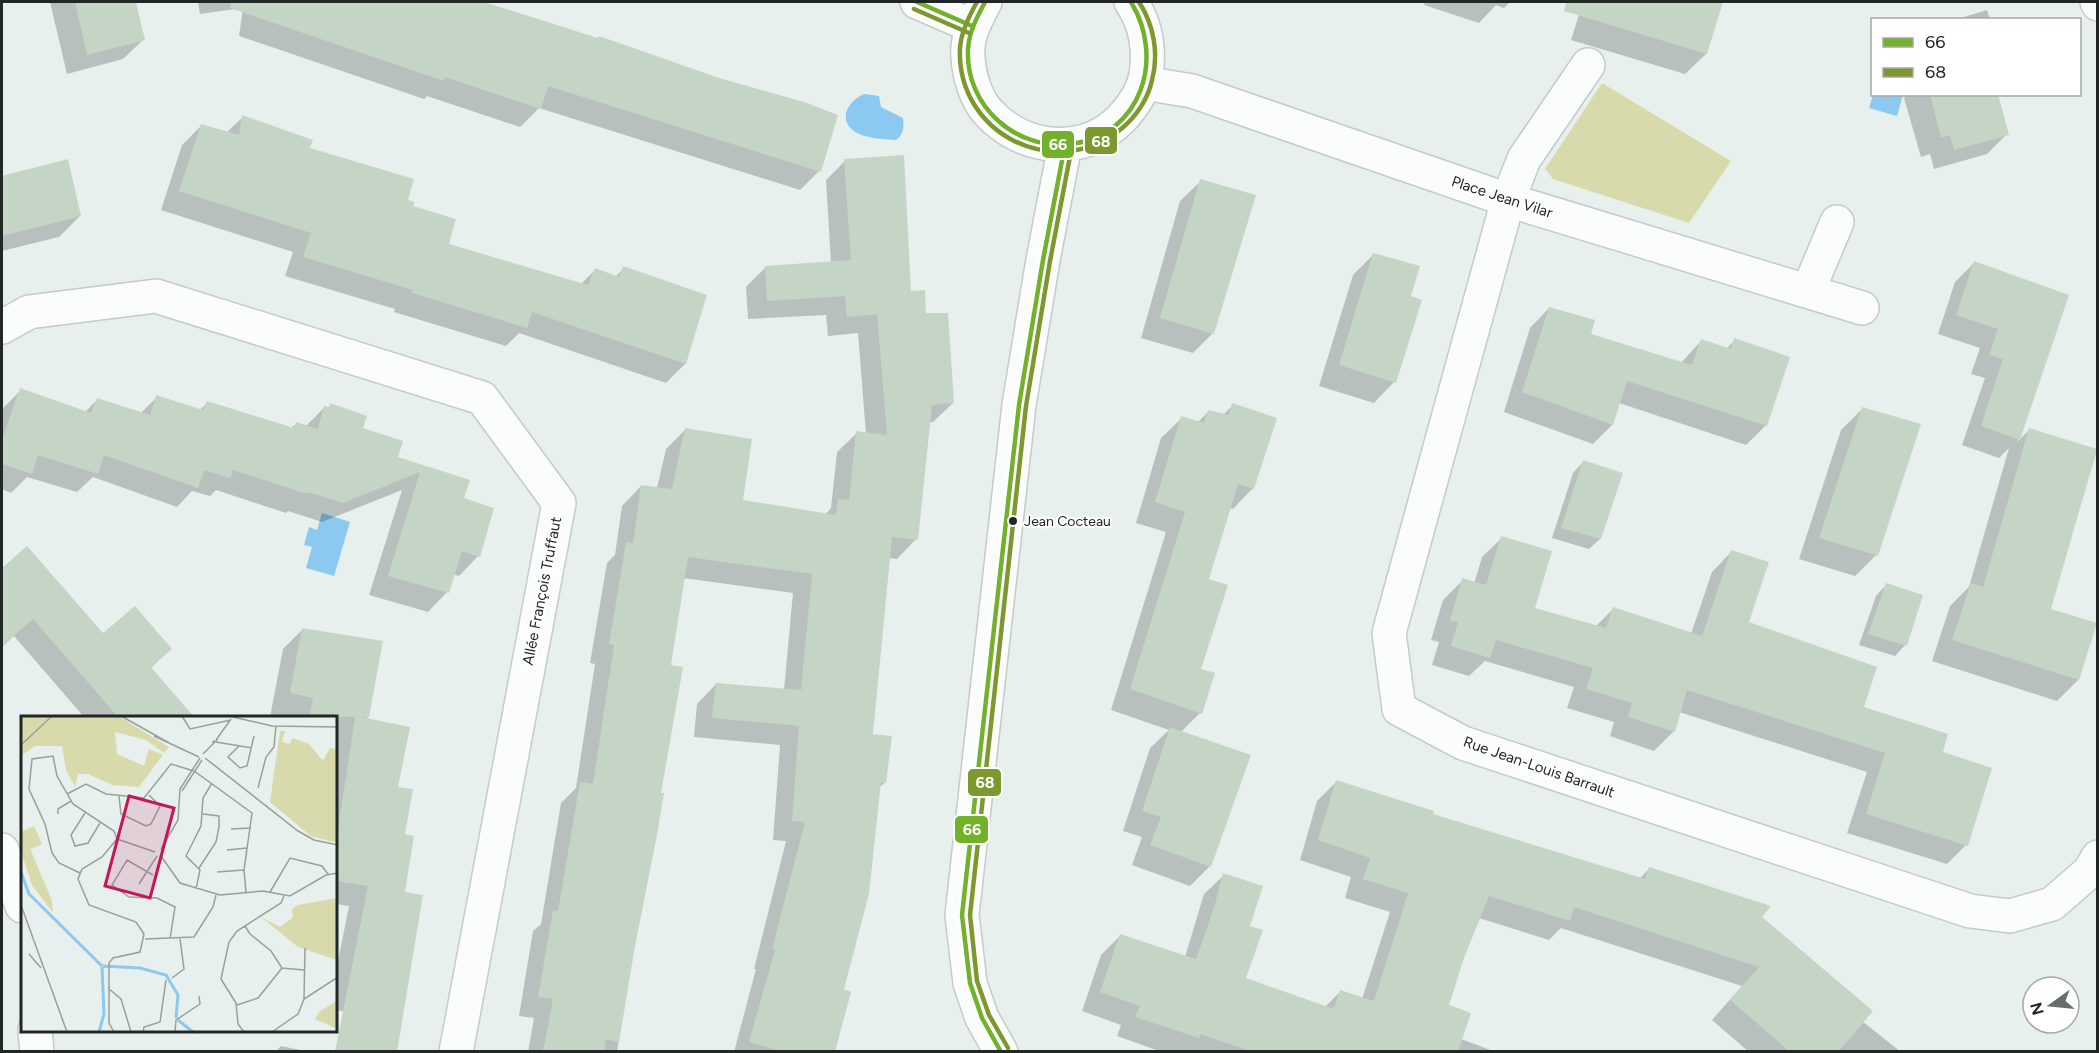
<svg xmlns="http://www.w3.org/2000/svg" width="2099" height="1053" viewBox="0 0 2099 1053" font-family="Figtree,sans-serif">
  <rect width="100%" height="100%" fill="#e7f0ed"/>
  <path fill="#d9daac" d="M1602,83L1731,161L1689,223L1553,179L1545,169Z"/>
  <path fill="#8bc9f1" d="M864,94L879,96L881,107L903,118C904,127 904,134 896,140C884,139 865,139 854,131C837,119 849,100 864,94Z
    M1873,95H1903L1897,116L1869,108Z
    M322,513L350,522L334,576L306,568L312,547L304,545L309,527L317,530Z"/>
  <path fill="#0003" d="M50,2H135L144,39L123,59L67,74Z
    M198,2H478L598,39L819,171L800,190L539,108L520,127L427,96L424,99L239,36L243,8L200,14Z
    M1425,2H1510L1504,8L1496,5L1479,23L1424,5Z
    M1583,2H1721L1706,54L1685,74L1571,40Z
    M1987,10L1990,20H1954Z
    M1908,94H1996L2007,134L1987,154L1934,169L1930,154L1921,157L1904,98Z
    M243,117L406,201L447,245L580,285L595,270L615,277L624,268L705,296L685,364L666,383L519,333L506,346L394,312L395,309L285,276L293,252L161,210L182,145L201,126L226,133Z
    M67,161L80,216L59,237L2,251V178Z
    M845,161L910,293L925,314L953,403L933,422L929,423L916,539L897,559L888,558L872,735L885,782L879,788L842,990L833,1052H734L756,969H754L786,841L773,840L780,745L694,737L697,704L716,684L784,690L793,593L683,578L669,666L634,946L617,1052H528L534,1018L519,1016L533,931L541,924L561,803L576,788L595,664L590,663L607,563L615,555L622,506L641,486L657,488L666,449L685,430L741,502L825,515L831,508L837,452L857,433L866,434L858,333L828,336L826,315L748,319L746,287L765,268L831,263L826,180Z
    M1201,181L1213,333L1193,353L1141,338L1180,201Z
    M1374,254L1394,382L1374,403L1319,386L1353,275Z
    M1974,263L2067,295L2017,442L2029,430L2097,450L2049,609L2096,624L2078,680L2057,701L1932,661L1950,606L1969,587L2009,448L1999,458L1962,445L1985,378L1971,374L1980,348L1938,334L1955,282Z
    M1549,308L1589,335L1681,363L1701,341L1726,349L1735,340L1766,425L1746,445L1619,403L1612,425L1593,444L1504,412L1530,328Z
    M21,390L84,413L97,400L140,414L157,397L200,410L207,403L291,428L296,424L305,427L325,407L327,408L331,405L396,458L468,481L462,499L478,556L459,576L453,574L447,592L428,612L369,595L402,490L322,522L288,511L286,513L216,490L210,496L192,491L177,507L93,477L77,492L27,477L11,493L2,489V409Z
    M1233,405L1253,488L1233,509L1230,508L1207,580L1199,670L1200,713L1181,732L1210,866L1190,886L1132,865L1142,837L1123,831L1150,748L1169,730L1111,710L1166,532L1136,523L1161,438L1182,418L1197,423L1209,411L1223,415Z
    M1862,409L1876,555L1855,576L1799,559L1841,430Z
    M1583,462L1621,474L1600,539L1589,549L1552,538L1573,473Z
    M1502,538L1533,609L1595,627L1614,608L1691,634L1712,572L1731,552L1747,623L1862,708L1941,753L1966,845L1947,864L1847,833L1867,772L1679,712L1674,731L1654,751L1610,736L1614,722L1567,708L1574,687L1485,661L1469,676L1432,665L1439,642L1431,640L1443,600L1463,580L1474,584L1482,557Z
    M2,566L103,635L170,649L150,669L192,717H84L14,636L2,647Z
    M1886,585L1905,645L1895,656L1859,645L1876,596Z
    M303,629L381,643L367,720L396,788L403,835V893L384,1020L336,1010V971L349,906L336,904V717H270L283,649Z
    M1337,781L1431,815L1640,878L1650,868L1760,918L1862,1021L1901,1052H1749L1712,1020L1742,986L1561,928L1549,940L1479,918L1463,958L1448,1006L1461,1039L1496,1052H1162L1117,1036L1121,1025L1082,1011L1101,955L1120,936L1185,957L1204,894L1224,875L1248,927L1244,979L1324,1008L1340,992L1362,999L1390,912L1345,898L1351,877L1300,860L1317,801Z
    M281,1046L310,1052H275Z"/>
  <path fill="#c5d5c5" d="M75,2H136L145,40L87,55Z
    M231,2H484L598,38L599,36L719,78L804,102L838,115L821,172L548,86L541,109L445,77L444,81L230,8Z
    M1566,2H1723L1707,54L1564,11Z
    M1930,94H1998L2009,135L1954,150L1950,135L1941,138Z
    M242,115L313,140L310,148L414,179L408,200L415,202L413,206L456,219L449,244L588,285L595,268L619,277L623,266L707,295L686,364L532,312L527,328L412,293L413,290L303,257L311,233L179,191L201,124L239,135Z
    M904,155L911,291L925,290L926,313H948L954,403L932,405L918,540L892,537L873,734L892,736L886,783L881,782L869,894L844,989L851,992L835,1052H783L749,1042L775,950L772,949L805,822L792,821L799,726L712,718L716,683L801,690L812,574L688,557L671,665L683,667L661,793H664L657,835L635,946L619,1042L606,1039L604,1052H543L553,999L538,997L553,910L558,911L580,782L593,784L614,645L609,644L626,542L633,543L641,485L672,489L685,428L752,439L743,500L836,515L838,499L849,500L856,431L887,435L877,314L847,317L845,296L767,301L765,266L851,260L844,159Z
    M68,159L81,216L2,236V176Z
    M1200,179L1256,195L1214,334L1160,318Z
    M1373,253L1420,266L1411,296L1422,300L1396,383L1339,365Z
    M1974,261L2069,295L2020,440L1981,426L2003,359L1989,355L1998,329L1956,315Z
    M1549,307L1595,320L1591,334L1692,365L1701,339L1731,349L1734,338L1790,357L1767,426L1627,381L1613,425L1522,392Z
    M20,388L91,413L97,398L150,415L156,395L203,410L207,401L294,428L296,422L318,429L324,406L329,407L330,403L367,416L363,428L403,441L398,457L470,480L464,498L494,508L480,557L462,551L449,593L388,576L420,472L343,503L308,492L307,494L233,470L230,478L204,470L198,488L104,455L98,474L38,455L32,474L2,464V439Z
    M1232,403L1277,418L1254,489L1238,484L1209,579L1228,585L1201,669L1215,673L1202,714L1130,689L1185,512L1155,502L1181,416L1204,423L1208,410L1229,415Z
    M1862,407L1921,424L1878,556L1819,538Z
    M2029,428L2097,449L2051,609L2097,623L2079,680L1952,640L1971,583L1983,587Z
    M1583,460L1623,473L1601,539L1561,528Z
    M1501,536L1552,551L1535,608L1606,628L1613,607L1702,636L1731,550L1769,562L1749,622L1877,667L1864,707L1948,734L1943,752L1992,768L1968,846L1866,814L1885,753L1687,690L1675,732L1628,717L1632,703L1586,689L1593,668L1496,640L1490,658L1451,646L1458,622L1450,621L1462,578L1486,585Z
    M27,546L103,633L135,606L172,649L151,667L194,717H118L33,619L2,646V568Z
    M1886,583L1923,595L1907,646L1868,634Z
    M302,628L383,641L369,717H361L410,727L398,787L413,789L405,834L414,836L405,892L423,895L397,1052H335L368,886L336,881V842L355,717H309L313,698L290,693Z
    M1170,727L1251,755L1211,867L1150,845L1161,817L1142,811Z
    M1336,780L1434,811L1433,814L1645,879L1649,867L1771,906L1762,917L1873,1011L1838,1052H1790L1730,1000L1759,967L1574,907L1570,921L1489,896L1464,958L1449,1005L1471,1013L1458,1052H1253L1200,1034L1199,1038L1135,1017L1140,1006L1100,992L1120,934L1196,959L1214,908L1223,873L1263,886L1250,926L1263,930L1246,978L1334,1009L1340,990L1374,1001L1408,893L1363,879L1370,858L1318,840Z"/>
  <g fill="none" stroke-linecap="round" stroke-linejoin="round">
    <defs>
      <path id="minor" d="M917,2L972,26
        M985,2C976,19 966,37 968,57C969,76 976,99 988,112C1023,151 1084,157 1122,118C1133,106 1143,92 1146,75C1150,48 1146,24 1131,2
        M2097,2L2098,4
        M1588,65L1524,159L1508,200L1389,633L1399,709L1463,743L1970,911L2010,916L2052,904L2090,871L2098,857
        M1144,83L1192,91L1508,200L1862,308
        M1808,291L1837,222
        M2,327L29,312L156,296L482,398L559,503L456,1052
        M2,850L22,906
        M35,1030L37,1052
        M1001,1052L982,1018L970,983L962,915L1019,405L1043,260L1065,145"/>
    </defs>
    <use href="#minor" stroke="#c4cbc9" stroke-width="36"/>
    <use href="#minor" stroke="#fbfdfc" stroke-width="33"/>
    <defs>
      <path id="bus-1" d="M917,2L972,26
        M985,2C977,17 969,32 968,49C965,106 1016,151 1072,144C1142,134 1165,58 1131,2
        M1001,1052L982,1018L970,983L962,915L1019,405L1043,260L1065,145"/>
      <path id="bus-2" d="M977,2C969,16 961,32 960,48C956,134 1055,183 1121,129C1136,117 1148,99 1152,80C1159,54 1154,25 1139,2
        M914,9L969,33
        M1008,1048L989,1015L977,981L970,915L1026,406L1050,261L1072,146"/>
    </defs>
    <use href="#bus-1" stroke="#fff" stroke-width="9"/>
    <use href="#bus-2" stroke="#fff" stroke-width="9"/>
    <use href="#bus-1" stroke="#72b12a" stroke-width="4.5"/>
    <use href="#bus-2" stroke="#7c982e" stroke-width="4.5"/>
  </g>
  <circle fill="#212725" stroke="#fff" stroke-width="2" cx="1013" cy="521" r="5"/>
  <g text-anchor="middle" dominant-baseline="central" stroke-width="4.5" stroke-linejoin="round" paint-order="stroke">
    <g font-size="14" fill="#212725" stroke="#fff" text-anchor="start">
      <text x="1024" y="521">Jean Cocteau</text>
    </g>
    <g font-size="15" fill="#212725" stroke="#fff">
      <text transform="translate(1502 197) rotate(18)">Place Jean Vilar</text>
      <text transform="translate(542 591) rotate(-79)">Allée François Truffaut</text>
      <text transform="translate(1539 767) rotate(19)">Rue Jean-Louis Barrault</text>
    </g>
  </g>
  <g transform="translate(21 716)">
    <rect width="316" height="316" fill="#e7f0ed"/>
    <path d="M0,0H97L148,31L143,37L125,24L94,16L96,38L123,50L128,33L142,39L118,71L91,69L67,58H57L54,71L45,54L41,30H14L0,40ZM259,15H264L261,26L269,28L271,22L288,28L302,45L309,32L316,33V127L290,120L249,86ZM0,110L2,115L13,110L21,128L10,133L6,125L31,185L32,197L11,169L0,136ZM316,182V244L277,231L240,201L259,211L272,201L271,193L277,189ZM316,285V313L294,303L299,295Z" fill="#d9daac"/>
    <path fill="none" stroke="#8bc9f1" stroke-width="3" d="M0,156L8,178L81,250M82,250L119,252L145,259L157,279L155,302M157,304L172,316M78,316L83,298L81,251"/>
    <path fill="none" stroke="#98a09d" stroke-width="1.5" d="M100,0L150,28M161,0L169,13L210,4M212,1L251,10L317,11M133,20L178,41M195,24L210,3M195,26L231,32M0,29L31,0M218,30L207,41L219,52L226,50L233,20M182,38L195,25L191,26M184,42L277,115L293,124L317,129M237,72L245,41L253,31L255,10M161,75L181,44M46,78L65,68L85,78L123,82L150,48L173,55L231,97L223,154L225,176M98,80L100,98L125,110L130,108L139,90L128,79M64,97L50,119L54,130L67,127L79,107M37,98V93L50,85M210,113L230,112M140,133L157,104L159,73L179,42M206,134L226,132M140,140L159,167L199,179L242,175L269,180L305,159L317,157M178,152L195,126L198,111V100L182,98M196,156L223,154M59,157L38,147L31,137L24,108L8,73L11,43L32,40L36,60L52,88L93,115L96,123M132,159L106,144L91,169L108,181L136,182L154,191L149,223M118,168L136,140M175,173L179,154L165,140L180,110L182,82L191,67M249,176L269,142L301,150L307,158M0,189L46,316M224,210L229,218L250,235L261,252L283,254M124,223L173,221L192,191L195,179M8,238L20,252M151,262L163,253L159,223M87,272L100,283L110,316M283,283L284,232M216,289L237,282L261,252M93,316L88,307V247L92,242L119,236L123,218L115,206L68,189L57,163L61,153L81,141L96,123L134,136M122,316L123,311L139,306L145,264M154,316L155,304L179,288L178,280M223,316L217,308L215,287L200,263L208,226L216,215L260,187L263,180M251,316L277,298L283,283L317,261"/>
    <path fill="#c2185b" fill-opacity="0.15" stroke="#c2185b" stroke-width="3" d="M108,80L153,92L129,182L84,170Z"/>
    <rect width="316" height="316" fill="none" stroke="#212725" stroke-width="3"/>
  </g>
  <g stroke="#fff" stroke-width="2">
    <rect x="1084" y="126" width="34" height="29" rx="6" fill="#7c982e"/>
    <rect x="1041" y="130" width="34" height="29" rx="6" fill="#72b12a"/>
    <rect x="967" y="768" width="35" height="29" rx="6" fill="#7c982e"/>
    <rect x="954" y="815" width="35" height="29" rx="6" fill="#72b12a"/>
  </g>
  <g font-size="16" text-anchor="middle" font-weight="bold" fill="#fff">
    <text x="1101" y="147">68</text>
    <text x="1058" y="150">66</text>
    <text x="985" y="788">68</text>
    <text x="972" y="835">66</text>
  </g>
  <rect width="2099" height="1053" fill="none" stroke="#212725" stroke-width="6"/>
  <rect x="1871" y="18" width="210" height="78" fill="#ffffff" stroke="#a6a9a8" stroke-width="1.5"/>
  <rect x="1883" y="38" width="30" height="9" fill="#72b12a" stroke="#a6a9a8" stroke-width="1.5"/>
  <text x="1925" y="48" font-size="18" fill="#212725">66</text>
  <rect x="1883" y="68" width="30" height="9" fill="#7c982e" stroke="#a6a9a8" stroke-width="1.5"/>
  <text x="1925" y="78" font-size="18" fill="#212725">68</text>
  <g transform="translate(2051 1005) rotate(255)"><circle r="28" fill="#ffffff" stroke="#a6a9a8" stroke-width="1.5"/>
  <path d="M0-4.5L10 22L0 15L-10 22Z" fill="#666d6b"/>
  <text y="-9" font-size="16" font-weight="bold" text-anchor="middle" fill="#212725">N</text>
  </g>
</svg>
